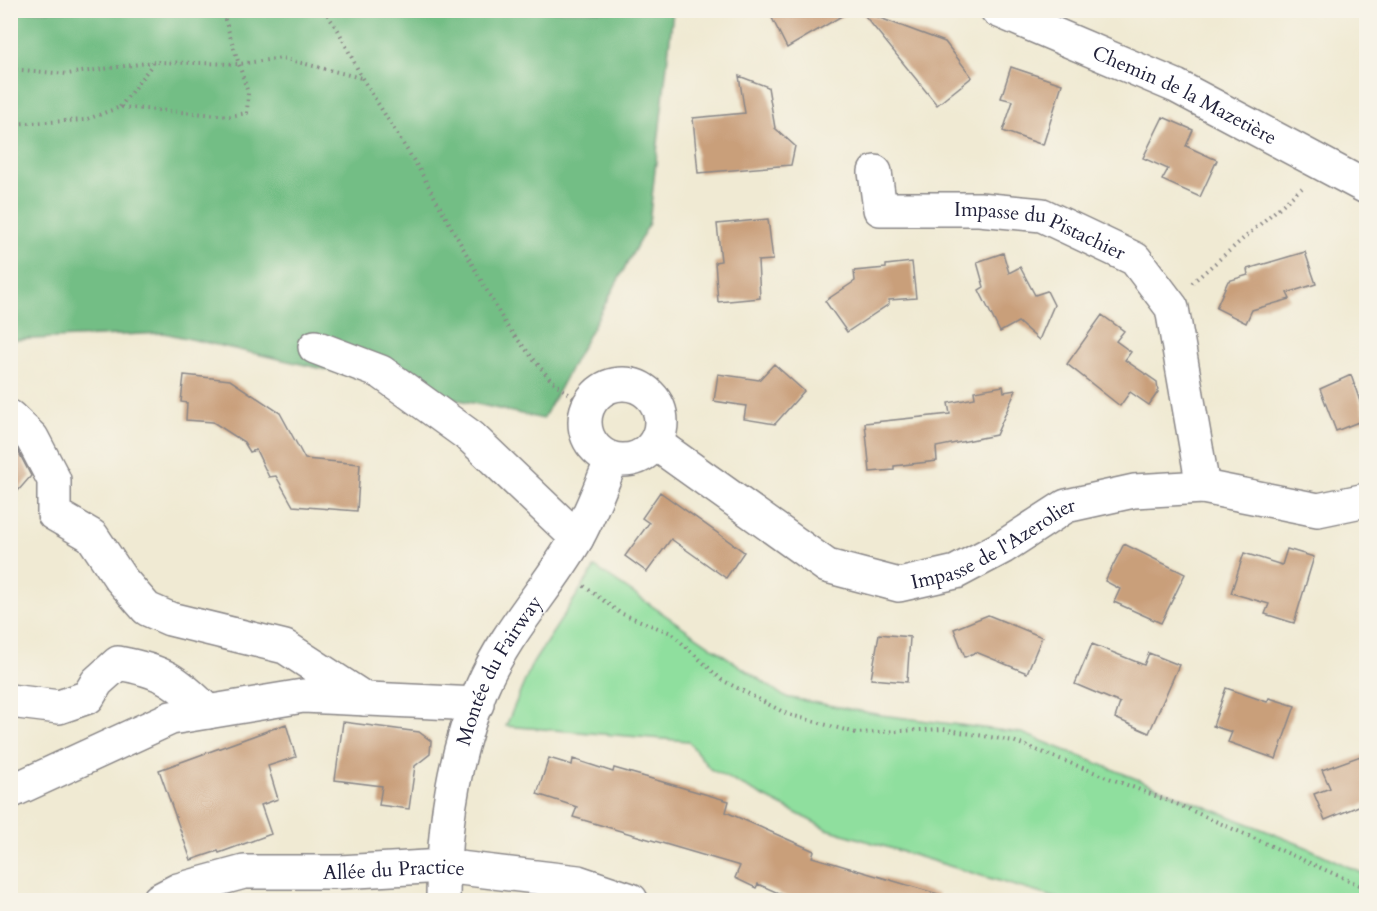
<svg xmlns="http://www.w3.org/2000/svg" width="1377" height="911" viewBox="0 0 1377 911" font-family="Cardo,serif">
  <rect width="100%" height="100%" fill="#f7f3e8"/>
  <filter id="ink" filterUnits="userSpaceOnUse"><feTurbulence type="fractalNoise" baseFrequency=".0167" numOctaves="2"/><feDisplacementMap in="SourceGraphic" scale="12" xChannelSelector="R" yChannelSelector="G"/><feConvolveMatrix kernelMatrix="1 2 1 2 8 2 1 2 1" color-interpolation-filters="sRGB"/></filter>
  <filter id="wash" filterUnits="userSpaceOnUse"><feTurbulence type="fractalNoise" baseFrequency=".008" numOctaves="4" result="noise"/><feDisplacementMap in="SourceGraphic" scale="24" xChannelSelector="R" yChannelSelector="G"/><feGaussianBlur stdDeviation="1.35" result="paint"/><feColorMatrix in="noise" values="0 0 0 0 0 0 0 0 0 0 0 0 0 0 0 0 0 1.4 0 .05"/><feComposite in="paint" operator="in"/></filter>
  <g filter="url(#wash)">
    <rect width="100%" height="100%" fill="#f0ead3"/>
    <path fill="#8fdf9e" stroke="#58806c" stroke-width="1.5" d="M595,567L785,697L881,715L1022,733L1306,847L1366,875V900H1062L827,829L710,769L688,741L506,726L531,666Z"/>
    <path fill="#73be85" stroke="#4a7060" stroke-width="1.5" d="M10,11H673L649,223L543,419L164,333L11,340Z"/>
    <g id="blocks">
      <path fill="#c99f7a" d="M768,10H852L787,48Z
        M861,11L945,42L972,77L937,105Z
        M1011,67L1062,84L1043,145L1003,131L1013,101L1001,98Z
        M739,76L768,87L775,128L795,146L791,165L698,173L693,118L745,113Z
        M1163,117L1193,130L1186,146L1217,160L1200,197L1162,180L1168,169L1143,158Z
        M768,219L773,260L758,261L760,298L718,302L715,262L721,261L717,224Z
        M1305,252L1316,284L1287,293L1290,299L1252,310L1246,323L1216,308L1228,281L1248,275L1247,269Z
        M1003,253L1009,273L1020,267L1035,295L1047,291L1054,305L1039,340L1018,322L1000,332L979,290L984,287L977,262Z
        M912,262L916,298L889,300V304L847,332L825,301L855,281L854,271L886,268V265Z
        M1102,315L1124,331L1116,341L1131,352L1125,360L1157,382L1158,392L1149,405L1130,392L1120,406L1067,364Z
        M774,364L804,391L775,424L744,419L746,406L714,401L718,374L759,380Z
        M184,375L230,380L280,413L305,459L360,464L357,511L293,506L276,476L269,477L256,450L250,452L244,442L213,422L186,420L187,403L181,402Z
        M1351,375L1366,419L1336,431L1320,389Z
        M1003,386L1004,392L1016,390L996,435L936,447L937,461L894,466V470L870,472L865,423L950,414L948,403L975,398L974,391Z
        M10,443L17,449L31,476L10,500Z
        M660,492L744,552L726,578L671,539L647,572L625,556L649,523L642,518Z
        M1124,544L1185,574L1161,623L1114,602L1120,589L1105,581Z
        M1287,549L1314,557L1294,623L1265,614L1269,604L1231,593L1244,553L1282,565Z
        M988,615L1042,637L1027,673L976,652L965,657L954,629Z
        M879,634L910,637L907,682L871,679Z
        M1092,644L1144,665L1149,653L1179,665L1149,733L1115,718L1120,703L1075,684Z
        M1226,688L1267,702L1269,698L1295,706L1276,759L1228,742L1232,732L1213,726Z
        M343,722L419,732L431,741L430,754L415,766L409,809L379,805L382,786L335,780Z
        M286,724L296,757L268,766L278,799L261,805L271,834L219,853L218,851L191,860L159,770Z
        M1366,754V803L1325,820L1314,794L1330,788L1322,770Z
        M549,758L572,765L573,759L613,772L614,768L729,801L726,812L814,851L812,857L938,894L937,900H794L758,884L756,888L735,878L740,866L573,817L577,807L537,794Z"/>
    </g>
  </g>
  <g filter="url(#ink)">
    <use href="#blocks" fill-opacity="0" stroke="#898687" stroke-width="1.5"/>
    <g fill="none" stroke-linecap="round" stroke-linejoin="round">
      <defs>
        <g id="minor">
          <path id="s1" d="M997,10L1176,86L1366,187"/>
          <path id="s2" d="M875,172L880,209H979L1042,215L1135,259L1172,308L1203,487"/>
          <path d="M315,347L381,372L471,437L577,538"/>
          <circle cx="623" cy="422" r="38"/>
          <path d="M10,417L32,438L54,480V514L92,536L120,578L147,609L170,619L285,647L365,699"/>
          <path id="s3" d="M655,443L827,566L899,585L956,572L1003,547L1066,506L1134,491L1203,487L1318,510L1366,500"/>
          <path d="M10,701L59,707L88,697L97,682L118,663C163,671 176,680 208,712"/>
          <path d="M10,792L171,718L303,696L477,704"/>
          <path id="s4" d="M159,900L178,890L244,872H340L443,866L578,882L631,900"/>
          <path id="s5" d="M443,900C443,829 454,754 482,687C506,631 547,590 577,538C591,513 601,485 612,459"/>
        </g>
      </defs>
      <use href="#minor" stroke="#898687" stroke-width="36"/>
      <path stroke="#898687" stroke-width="4" stroke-dasharray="1.5 4.5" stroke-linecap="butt" d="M324,10L338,30L362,78L419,169L506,325L549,378L587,409
        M10,69L67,74L154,62
        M120,107L154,62L239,64L282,58L361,78
        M10,124L85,120L120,107L230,116L247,113L248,93L222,10
        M1192,283L1302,188
        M584,586L620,613L671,633L722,680L787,714L856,733L943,729L1013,741L1179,805L1366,888"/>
      <use href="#minor" stroke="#fff" stroke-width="33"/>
    </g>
  </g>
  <g text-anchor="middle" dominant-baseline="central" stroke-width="6" stroke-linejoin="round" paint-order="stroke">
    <g font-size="20" fill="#22223b" stroke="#f7f3e8">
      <text stroke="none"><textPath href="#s1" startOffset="206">Chemin de la Mazetière</textPath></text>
      <text stroke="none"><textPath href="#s2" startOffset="201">Impasse du Pistachier</textPath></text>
      <text stroke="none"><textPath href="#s3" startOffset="390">Impasse de l'Azerolier</textPath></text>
      <text stroke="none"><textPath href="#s5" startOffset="240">Montée du Fairway</textPath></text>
      <text stroke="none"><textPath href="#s4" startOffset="240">Allée du Practice</textPath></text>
    </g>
  </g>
  <rect width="1377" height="911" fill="none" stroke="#f7f3e8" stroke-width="36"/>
</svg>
